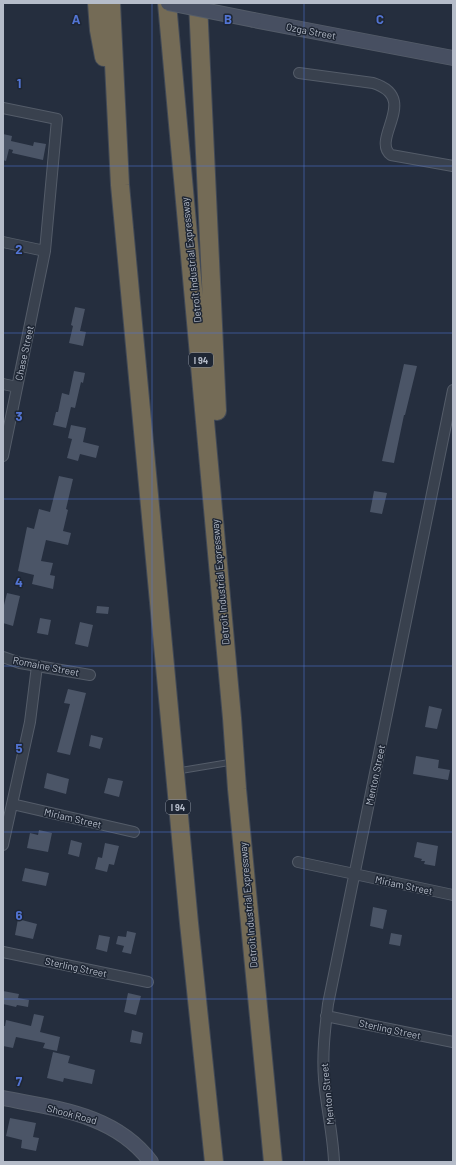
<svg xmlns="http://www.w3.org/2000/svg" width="456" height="1165" viewBox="0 0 456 1165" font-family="Barlow,sans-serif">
  <rect width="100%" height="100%" fill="#252e3e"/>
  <path fill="#4b5567" d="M3,134L12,136L11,141L33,146L34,142L46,144L43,160L12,153L13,150L9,149L6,161L3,160Z
    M75,307L85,309L80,331L86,332L83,346L69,343L73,326L71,325Z
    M404,364L417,366L405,415H404L394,463L382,461Z
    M74,371L85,373L83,383L81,382L75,408L71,407L66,428L53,425L56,412H58L62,393L69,395Z
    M71,425L86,428L83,442L99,446L96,458L80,454L78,461L67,458L72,439L68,438Z
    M59,476L73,479L66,509L68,510L63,531L71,533L68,545L46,540L41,561L53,563L50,575L55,576L53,589L32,584L34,575L18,571L27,527L34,529L39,509L50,512Z
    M374,491L387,493L382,514L370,512Z
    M7,593L20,596L13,626L3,623V609Z
    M97,606L109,607L108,614L96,613Z
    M40,618L51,620L48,635L37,633Z
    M80,622L93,625L88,647L75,644Z
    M68,689L86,693L70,755L57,752L70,704L64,703Z
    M429,706L442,709L437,729L425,727Z
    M91,735L103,738L100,749L89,746Z
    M416,756L439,760L438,768L450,770L448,780L413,774Z
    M47,773L69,779L66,794L44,788Z
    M108,778L123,781L119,797L104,793Z
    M39,830L52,833L48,852L27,848L30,833L38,835Z
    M71,840L82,843L79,857L68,854Z
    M417,842L438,846L435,866L424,864L425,861H421L422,859L414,857Z
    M105,843L119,846L114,865L109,864L107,872L95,869L98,857L102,858Z
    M25,868L49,873L46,886L22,881Z
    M373,907L387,910L383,929L370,926Z
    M18,919L37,924L33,939L15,935Z
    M127,931L136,933L131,954L122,952L124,946L116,944L118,936L126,937Z
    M391,933L402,935L400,946L389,944Z
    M99,935L110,937L107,952L96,949Z
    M3,991L19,994L18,998L29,1000L28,1007L17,1005L16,1007L3,1004Z
    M128,993L141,996L136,1015L124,1012Z
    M34,1014L44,1016L40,1032L60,1037L57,1051L43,1048L45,1043L16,1037L13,1048L3,1046V1026H5L6,1020L31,1026Z
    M132,1030L143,1033L141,1044L130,1042Z
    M53,1052L70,1056L68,1063L95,1070L92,1084L64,1078L63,1082L47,1078Z
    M10,1118L36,1123L33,1137L39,1138L36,1151L21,1148L22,1140L6,1136Z"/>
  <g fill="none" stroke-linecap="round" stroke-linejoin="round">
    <defs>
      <path id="lane" d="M178,771L232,762"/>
      <path id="street" d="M299,73L373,83C421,98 370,139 391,155L453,166
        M3,108L57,119L45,251L3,456
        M3,242L45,251
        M3,384L17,387
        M3,657L20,663L90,675
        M12,804L134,832
        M3,845L30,722L37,666
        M298,862L453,895
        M3,952L148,982
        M326,1016L453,1042
        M334,1162C333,1134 326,1106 324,1079C322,1054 325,1029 328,1004L453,390"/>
      <path id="secondary" d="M254,20L453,58
        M3,1098C58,1109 115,1114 151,1162"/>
      <path id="highway" d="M97,3L99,30L104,57
        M111,3L120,185L189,923L214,1162
        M167,3L232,718L237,789L273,1162
        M198,3L217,411"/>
    </defs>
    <use href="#lane" stroke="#545c69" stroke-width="7"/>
    <use href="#street" stroke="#545c69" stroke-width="12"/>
    <use href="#secondary" stroke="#545c69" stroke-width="16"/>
    <use href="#highway" stroke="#414956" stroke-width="20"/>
    <use href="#lane" stroke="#39414e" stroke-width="5"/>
    <use href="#street" stroke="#39414e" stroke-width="10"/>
    <use href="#secondary" stroke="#474f61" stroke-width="14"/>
    <use href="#highway" stroke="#746b56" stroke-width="18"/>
    <defs>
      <path id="secondary-bridge" d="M168,3L254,20"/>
    </defs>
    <use href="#secondary-bridge" stroke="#545c69" stroke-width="16" stroke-linecap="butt"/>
    <use href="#secondary-bridge" stroke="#474f61" stroke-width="14"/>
  </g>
  <path fill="none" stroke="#5274d3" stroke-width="1" stroke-opacity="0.55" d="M152,3V1162M304,3V1162M3,166H453M3,333H453M3,499H453M3,666H453M3,832H453M3,999H453"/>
  <g text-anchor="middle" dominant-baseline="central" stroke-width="3" stroke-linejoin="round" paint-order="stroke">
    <g fill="#1e2634" stroke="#888f9c" stroke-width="1">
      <rect x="189" y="353" width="24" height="14" rx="3"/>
      <rect x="166" y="800" width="24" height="14" rx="3"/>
    </g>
    <g font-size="9" font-weight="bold" fill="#b5bcc9">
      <text x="201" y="360">I 94</text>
      <text x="178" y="807">I 94</text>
    </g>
    <g font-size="10" fill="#b5bcc9" stroke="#1e2634">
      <text transform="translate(311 31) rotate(11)">Ozga Street</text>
      <text transform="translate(191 260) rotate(-96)">Detroit Industrial Expressway</text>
      <text transform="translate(24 353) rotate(-78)">Chase Street</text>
      <text transform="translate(220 582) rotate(-95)">Detroit Industrial Expressway</text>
      <text transform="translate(46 666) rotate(11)">Romaine Street</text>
      <text transform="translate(375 775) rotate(-78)">Menton Street</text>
      <text transform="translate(73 818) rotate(13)">Miriam Street</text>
      <text transform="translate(404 885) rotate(12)">Miriam Street</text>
      <text transform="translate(248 905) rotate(-95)">Detroit Industrial Expressway</text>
      <text transform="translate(76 967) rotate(12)">Sterling Street</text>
      <text transform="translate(390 1029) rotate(12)">Sterling Street</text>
      <text transform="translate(327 1094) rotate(-96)">Menton Street</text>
      <text transform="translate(72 1114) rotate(15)">Shook Road</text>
    </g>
  </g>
  <g font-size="13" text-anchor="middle" font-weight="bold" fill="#5274d3" stroke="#1e2634" stroke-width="3" stroke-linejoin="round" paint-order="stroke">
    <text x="76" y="24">A</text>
    <text x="228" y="24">B</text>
    <text x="380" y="24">C</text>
    <text x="19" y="88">1</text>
    <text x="19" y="254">2</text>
    <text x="19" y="421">3</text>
    <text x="19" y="587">4</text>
    <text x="19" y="753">5</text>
    <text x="19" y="920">6</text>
    <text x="19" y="1086">7</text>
  </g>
  <rect width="456" height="1165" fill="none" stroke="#b5bcc9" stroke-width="8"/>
</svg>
